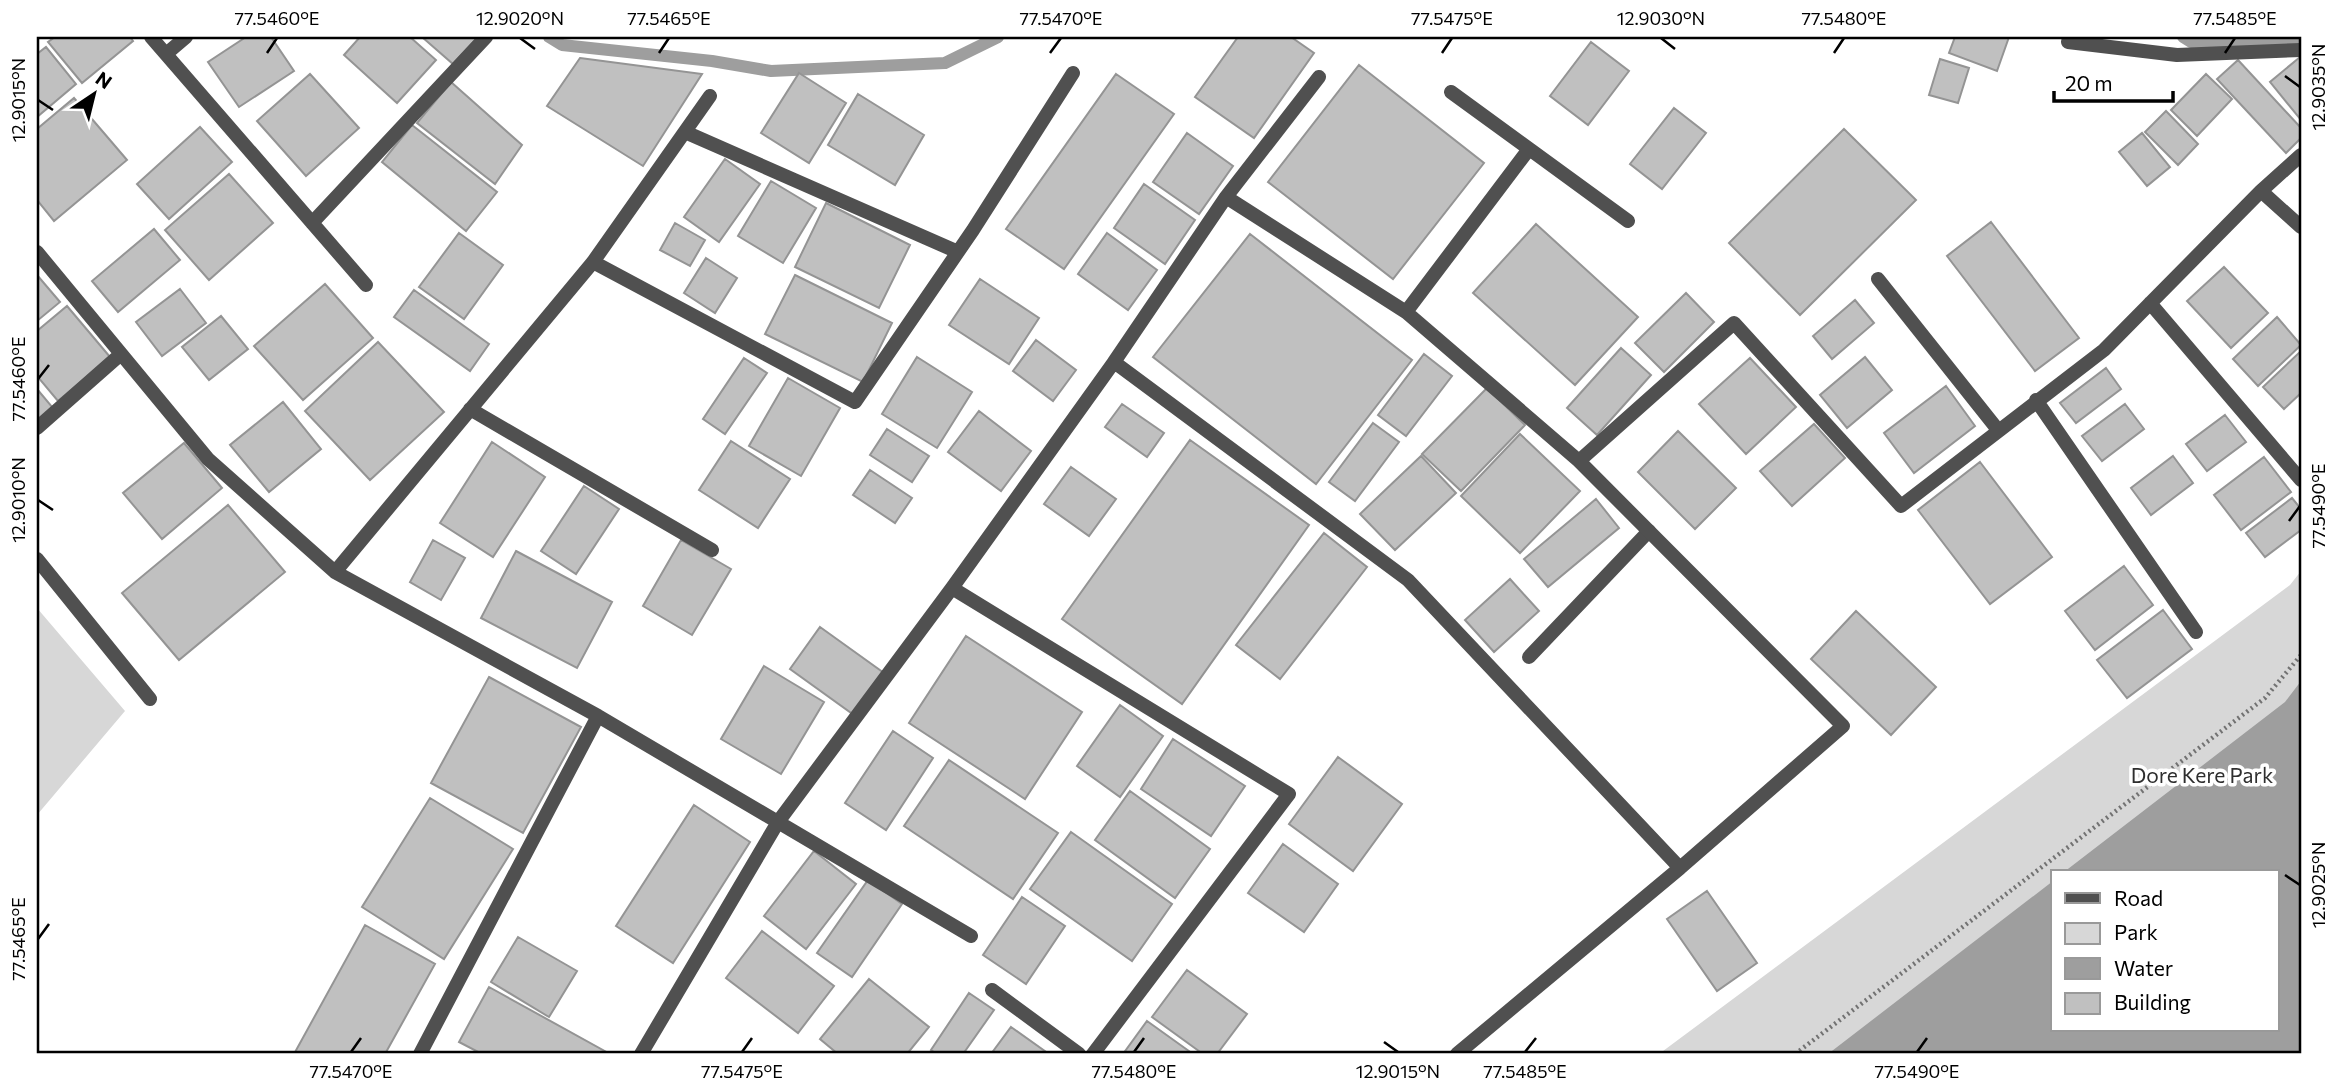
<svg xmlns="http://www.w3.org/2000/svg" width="2338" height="1091" viewBox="0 0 2338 1091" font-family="Commissioner,sans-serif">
  <rect width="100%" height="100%" fill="#fff"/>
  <path fill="#d7d7d7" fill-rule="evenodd" d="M2301,571V1054H1659L2290,585ZM2053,872H2277V1030H2053Z
    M37,608L125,711L37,815Z"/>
  <path fill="#9e9e9e" d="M2301,681V1054H1828L2053,881V1030H2277V872H2064L2285,702Z"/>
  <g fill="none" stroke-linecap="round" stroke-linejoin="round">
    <path stroke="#9e9e9e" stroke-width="12" d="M549,37L562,45L712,61L771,71L945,63L998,37
      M2183,37L2191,42L2294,41L2301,39"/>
  </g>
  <path fill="#c0c0c0" stroke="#949494" stroke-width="2" d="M55,37H130L133,41L82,83L48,42Z
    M246,37H271L294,71L239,107L208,62Z
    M360,37H410L436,60L397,103L344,55Z
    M422,37H478L453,64Z
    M1238,37H1291L1314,53L1254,138L1195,97Z
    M1955,37H2009L1997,71L1949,53Z
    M1591,42L1629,71L1588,125L1550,96Z
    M46,47L76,84L37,117V54Z
    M2300,57L2301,58V120L2270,82Z
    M580,58L702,74L643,166L547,106Z
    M1940,59L1969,68L1958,103L1929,95Z
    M2238,60L2301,128V138L2286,153L2217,79Z
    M1359,65L1484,163L1393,279L1268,182Z
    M799,73L846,103L809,163L761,133Z
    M310,74L359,128L306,176L257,121Z
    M1116,74L1174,114L1064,269L1006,229Z
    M2206,74L2232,99L2197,136L2171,110Z
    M451,82L522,145L495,184L417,123Z
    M858,94L924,135L895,185L828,145Z
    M74,98L127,160L54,221L37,200V129Z
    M1674,108L1706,133L1662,189L1630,164Z
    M2166,111L2198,144L2178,165L2145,132Z
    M412,125L497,192L466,231L382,162Z
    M200,127L232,162L169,219L137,184Z
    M1844,129L1916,200L1800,315L1729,243Z
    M1187,133L1233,166L1199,214L1153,182Z
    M2142,133L2170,167L2147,186L2119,152Z
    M725,159L760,184L719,242L684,217Z
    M229,174L273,223L209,280L165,230Z
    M771,181L816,208L783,263L738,236Z
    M1144,184L1195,220L1165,264L1114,228Z
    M826,203L910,245L879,308L795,267Z
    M1991,222L2079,338L2035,371L1947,256Z
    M675,223L705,240L690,266L660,250Z
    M1536,224L1638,317L1575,385L1473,293Z
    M154,229L180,260L118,312L92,281Z
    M459,233L503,265L464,319L419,287Z
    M1107,233L1157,270L1128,310L1078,274Z
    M1250,234L1412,360L1316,484L1153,357Z
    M706,258L737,278L715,313L684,293Z
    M2224,267L2268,313L2231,348L2187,301Z
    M37,275L60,302L37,321Z
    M795,275L892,323L863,382L765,334Z
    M980,279L1039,318L1009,364L949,325Z
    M325,284L373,338L303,400L254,346Z
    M180,289L206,323L162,356L136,322Z
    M414,290L489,344L470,371L394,317Z
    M1686,293L1714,322L1664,372L1635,343Z
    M1855,300L1874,323L1832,359L1813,336Z
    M67,306L110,357L58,401L37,376V331Z
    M221,316L248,349L209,380L182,347Z
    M2277,317L2301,345L2258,386L2233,359Z
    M1036,340L1076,370L1053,401L1013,371Z
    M378,342L444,412L370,480L305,411Z
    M1621,348L1651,375L1597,435L1567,408Z
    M2301,351V393L2284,409L2263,387Z
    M1424,354L1452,376L1406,436L1378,415Z
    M917,357L972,392L937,448L882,414Z
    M1865,357L1892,390L1847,428L1820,395Z
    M744,358L767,373L725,434L703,419Z
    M1750,358L1796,407L1746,454L1699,404Z
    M2106,368L2121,389L2076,423L2060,403Z
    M788,378L840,408L801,476L749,446Z
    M1946,386L1975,426L1914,473L1884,433Z
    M1487,388L1525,425L1461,491L1422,454Z
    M37,389L53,408L37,421Z
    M283,402L321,449L269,492L230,445Z
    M1122,404L1164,433L1147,457L1105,427Z
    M2125,404L2144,429L2102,461L2082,436Z
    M979,411L1031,451L1001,491L948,452Z
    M2225,415L2246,442L2207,471L2186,444Z
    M1373,423L1399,442L1355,501L1329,482Z
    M1814,424L1845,458L1792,506L1760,471Z
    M887,429L929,456L912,482L870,455Z
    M1678,431L1736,488L1695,529L1638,472Z
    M1520,434L1580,491L1520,553L1461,496Z
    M1190,440L1309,525L1182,704L1062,619Z
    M731,441L790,479L758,528L699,490Z
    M492,442L545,477L493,557L440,523Z
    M184,443L222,488L162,539L123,493Z
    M1421,456L1456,493L1395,550L1360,514Z
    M2173,456L2193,483L2151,515L2131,488Z
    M2264,457L2291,492L2241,530L2214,495Z
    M1980,462L2052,557L1990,604L1918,510Z
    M1071,467L1116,499L1089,536L1044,504Z
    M870,470L912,498L895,523L853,495Z
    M584,486L619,509L576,574L541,551Z
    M2292,498L2301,509V530L2265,557L2246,533Z
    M1596,499L1619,528L1548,587L1524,559Z
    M228,505L285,572L179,660L122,593Z
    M1324,533L1367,567L1280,679L1236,645Z
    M433,540L465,558L441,600L410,582Z
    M681,540L731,569L692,635L643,606Z
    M516,551L612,602L577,668L481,618Z
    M2124,566L2153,605L2095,650L2065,611Z
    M1510,579L1539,611L1494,652L1465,620Z
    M2163,610L2192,649L2127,698L2097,660Z
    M1856,611L1936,687L1891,735L1811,659Z
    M820,627L884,673L854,715L790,669Z
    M966,636L1082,712L1025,799L909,723Z
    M764,666L824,702L781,774L721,739Z
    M489,677L581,727L523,833L431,783Z
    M1120,705L1163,736L1120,797L1077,766Z
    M893,731L933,758L886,830L845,803Z
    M1173,739L1245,786L1211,836L1141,789Z
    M1338,757L1402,804L1353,871L1289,824Z
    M949,760L1058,833L1013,899L904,826Z
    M1130,791L1210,849L1175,898L1095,840Z
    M430,798L513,849L444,959L362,907Z
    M694,805L750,842L673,963L616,926Z
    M1071,832L1172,904L1132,961L1030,889Z
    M1283,844L1338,884L1304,932L1248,893Z
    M814,851L856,884L806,949L764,916Z
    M868,880L902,904L852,977L817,953Z
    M1707,891L1757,963L1717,991L1667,919Z
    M1022,897L1065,926L1026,984L983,955Z
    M365,925L435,964L385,1054H294Z
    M762,931L834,986L798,1033L726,978Z
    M518,937L577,971L549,1017L491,982Z
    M1187,970L1247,1014L1217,1054H1203L1152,1017Z
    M869,979L929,1027L907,1054H838L820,1039Z
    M489,987L610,1054H482L459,1042Z
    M969,993L994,1010L963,1054H937L931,1050Z
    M1147,1021L1193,1054H1123Z
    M1011,1027L1049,1054H991Z"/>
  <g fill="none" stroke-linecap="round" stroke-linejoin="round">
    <path stroke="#727272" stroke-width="4.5" stroke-dasharray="2 3.5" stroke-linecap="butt" d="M1795,1054L2265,698L2301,655"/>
    <path stroke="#505050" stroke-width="14" d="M2068,42L2177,55L2301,50
      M1529,657L1649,531"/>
    <path stroke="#505050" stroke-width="14" d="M151,37L366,285
      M166,54L186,37
      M1319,77L1226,197L1114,362L1408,580L1680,868L1843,726L1579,461L1734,323L1901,506L2104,350L2261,191L2301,155
      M1451,92L1628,221
      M685,132L958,252
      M2261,191L2301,227
      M1226,197L1406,312L1579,461
      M312,223L486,37
      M37,252L208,459L335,572L598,716L971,936
      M593,262L855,402L973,230L1073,73
      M1878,279L1998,430
      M2150,303L2301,480
      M1406,312L1529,149
      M2036,400L2196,632
      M470,409L712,550
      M37,428L121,354
      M37,559L150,699
      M335,572L593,262L710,96
      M952,588L1289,794L1093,1054
      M992,990L1079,1054
      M420,1054L598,716
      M641,1054L778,822L952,588L1114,362
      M1457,1054L1680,868"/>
  </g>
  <path fill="none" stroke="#000" stroke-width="2.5" d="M520,38L535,49M1661,38L1675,49M267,53L277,38M659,53L669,38M1050,53L1061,38M1442,53L1452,38M1834,53L1844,38M2225,53L2235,38M2285,76L2300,87M38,100L53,110M38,379L49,365M38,500L53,510M2289,521L2300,506M2285,875L2300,885M38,939L49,924M1384,1042L1398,1052M351,1052L361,1038M742,1052L752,1038M1134,1052L1144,1038M1525,1052L1536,1038M1917,1052L1927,1038"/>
  <g text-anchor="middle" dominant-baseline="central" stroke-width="7" stroke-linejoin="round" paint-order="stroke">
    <g font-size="21" fill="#2e2e2e" stroke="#fff">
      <text x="2202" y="774">Dore Kere Park</text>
    </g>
  </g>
  <rect width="2338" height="1091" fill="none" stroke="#ffffff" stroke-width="77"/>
  <rect x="2051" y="870" width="228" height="161" fill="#ffffff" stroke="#999999" stroke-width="2"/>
  <rect x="2065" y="893" width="35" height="10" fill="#505050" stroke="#999999" stroke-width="2"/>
  <text x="2114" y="906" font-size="21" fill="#000000">Road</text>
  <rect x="2065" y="923" width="35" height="21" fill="#d7d7d7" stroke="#999999" stroke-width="2"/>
  <text x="2114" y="940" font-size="21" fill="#000000">Park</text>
  <rect x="2065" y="958" width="35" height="21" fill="#9e9e9e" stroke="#999999" stroke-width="2"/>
  <text x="2114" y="976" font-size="21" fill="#000000">Water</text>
  <rect x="2065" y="993" width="35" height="21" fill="#c0c0c0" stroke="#999999" stroke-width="2"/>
  <text x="2114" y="1010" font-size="21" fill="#000000">Building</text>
  <g transform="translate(94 94) rotate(35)" stroke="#ffffff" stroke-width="5" paint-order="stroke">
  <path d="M0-5L12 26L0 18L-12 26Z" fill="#000000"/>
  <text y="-10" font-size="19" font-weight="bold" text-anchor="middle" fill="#000000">N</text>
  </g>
  <path d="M2054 91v10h119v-10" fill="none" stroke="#000000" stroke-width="3.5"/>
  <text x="2065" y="91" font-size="21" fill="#000000" stroke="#ffffff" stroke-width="5" paint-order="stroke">20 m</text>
  <rect x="38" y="38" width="2262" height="1014" fill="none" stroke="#000" stroke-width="2.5"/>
  <g font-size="18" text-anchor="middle" fill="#000">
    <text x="277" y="25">77.5460°E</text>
    <text x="520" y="25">12.9020°N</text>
    <text x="669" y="25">77.5465°E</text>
    <text x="1061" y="25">77.5470°E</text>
    <text x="1452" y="25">77.5475°E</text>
    <text x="1661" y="25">12.9030°N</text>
    <text x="1844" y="25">77.5480°E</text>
    <text x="2235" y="25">77.5485°E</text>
    <text transform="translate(2319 87) rotate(-90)" y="6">12.9035°N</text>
    <text transform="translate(19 100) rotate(-90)" y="6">12.9015°N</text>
    <text transform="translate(19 379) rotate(-90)" y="6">77.5460°E</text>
    <text transform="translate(19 500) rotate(-90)" y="6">12.9010°N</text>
    <text transform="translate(2319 506) rotate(-90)" y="6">77.5490°E</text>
    <text transform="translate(2319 885) rotate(-90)" y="6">12.9025°N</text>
    <text transform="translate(19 939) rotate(-90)" y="6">77.5465°E</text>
    <text x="351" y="1078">77.5470°E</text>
    <text x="742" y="1078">77.5475°E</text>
    <text x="1134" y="1078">77.5480°E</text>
    <text x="1398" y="1078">12.9015°N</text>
    <text x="1525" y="1078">77.5485°E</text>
    <text x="1917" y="1078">77.5490°E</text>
  </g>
</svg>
